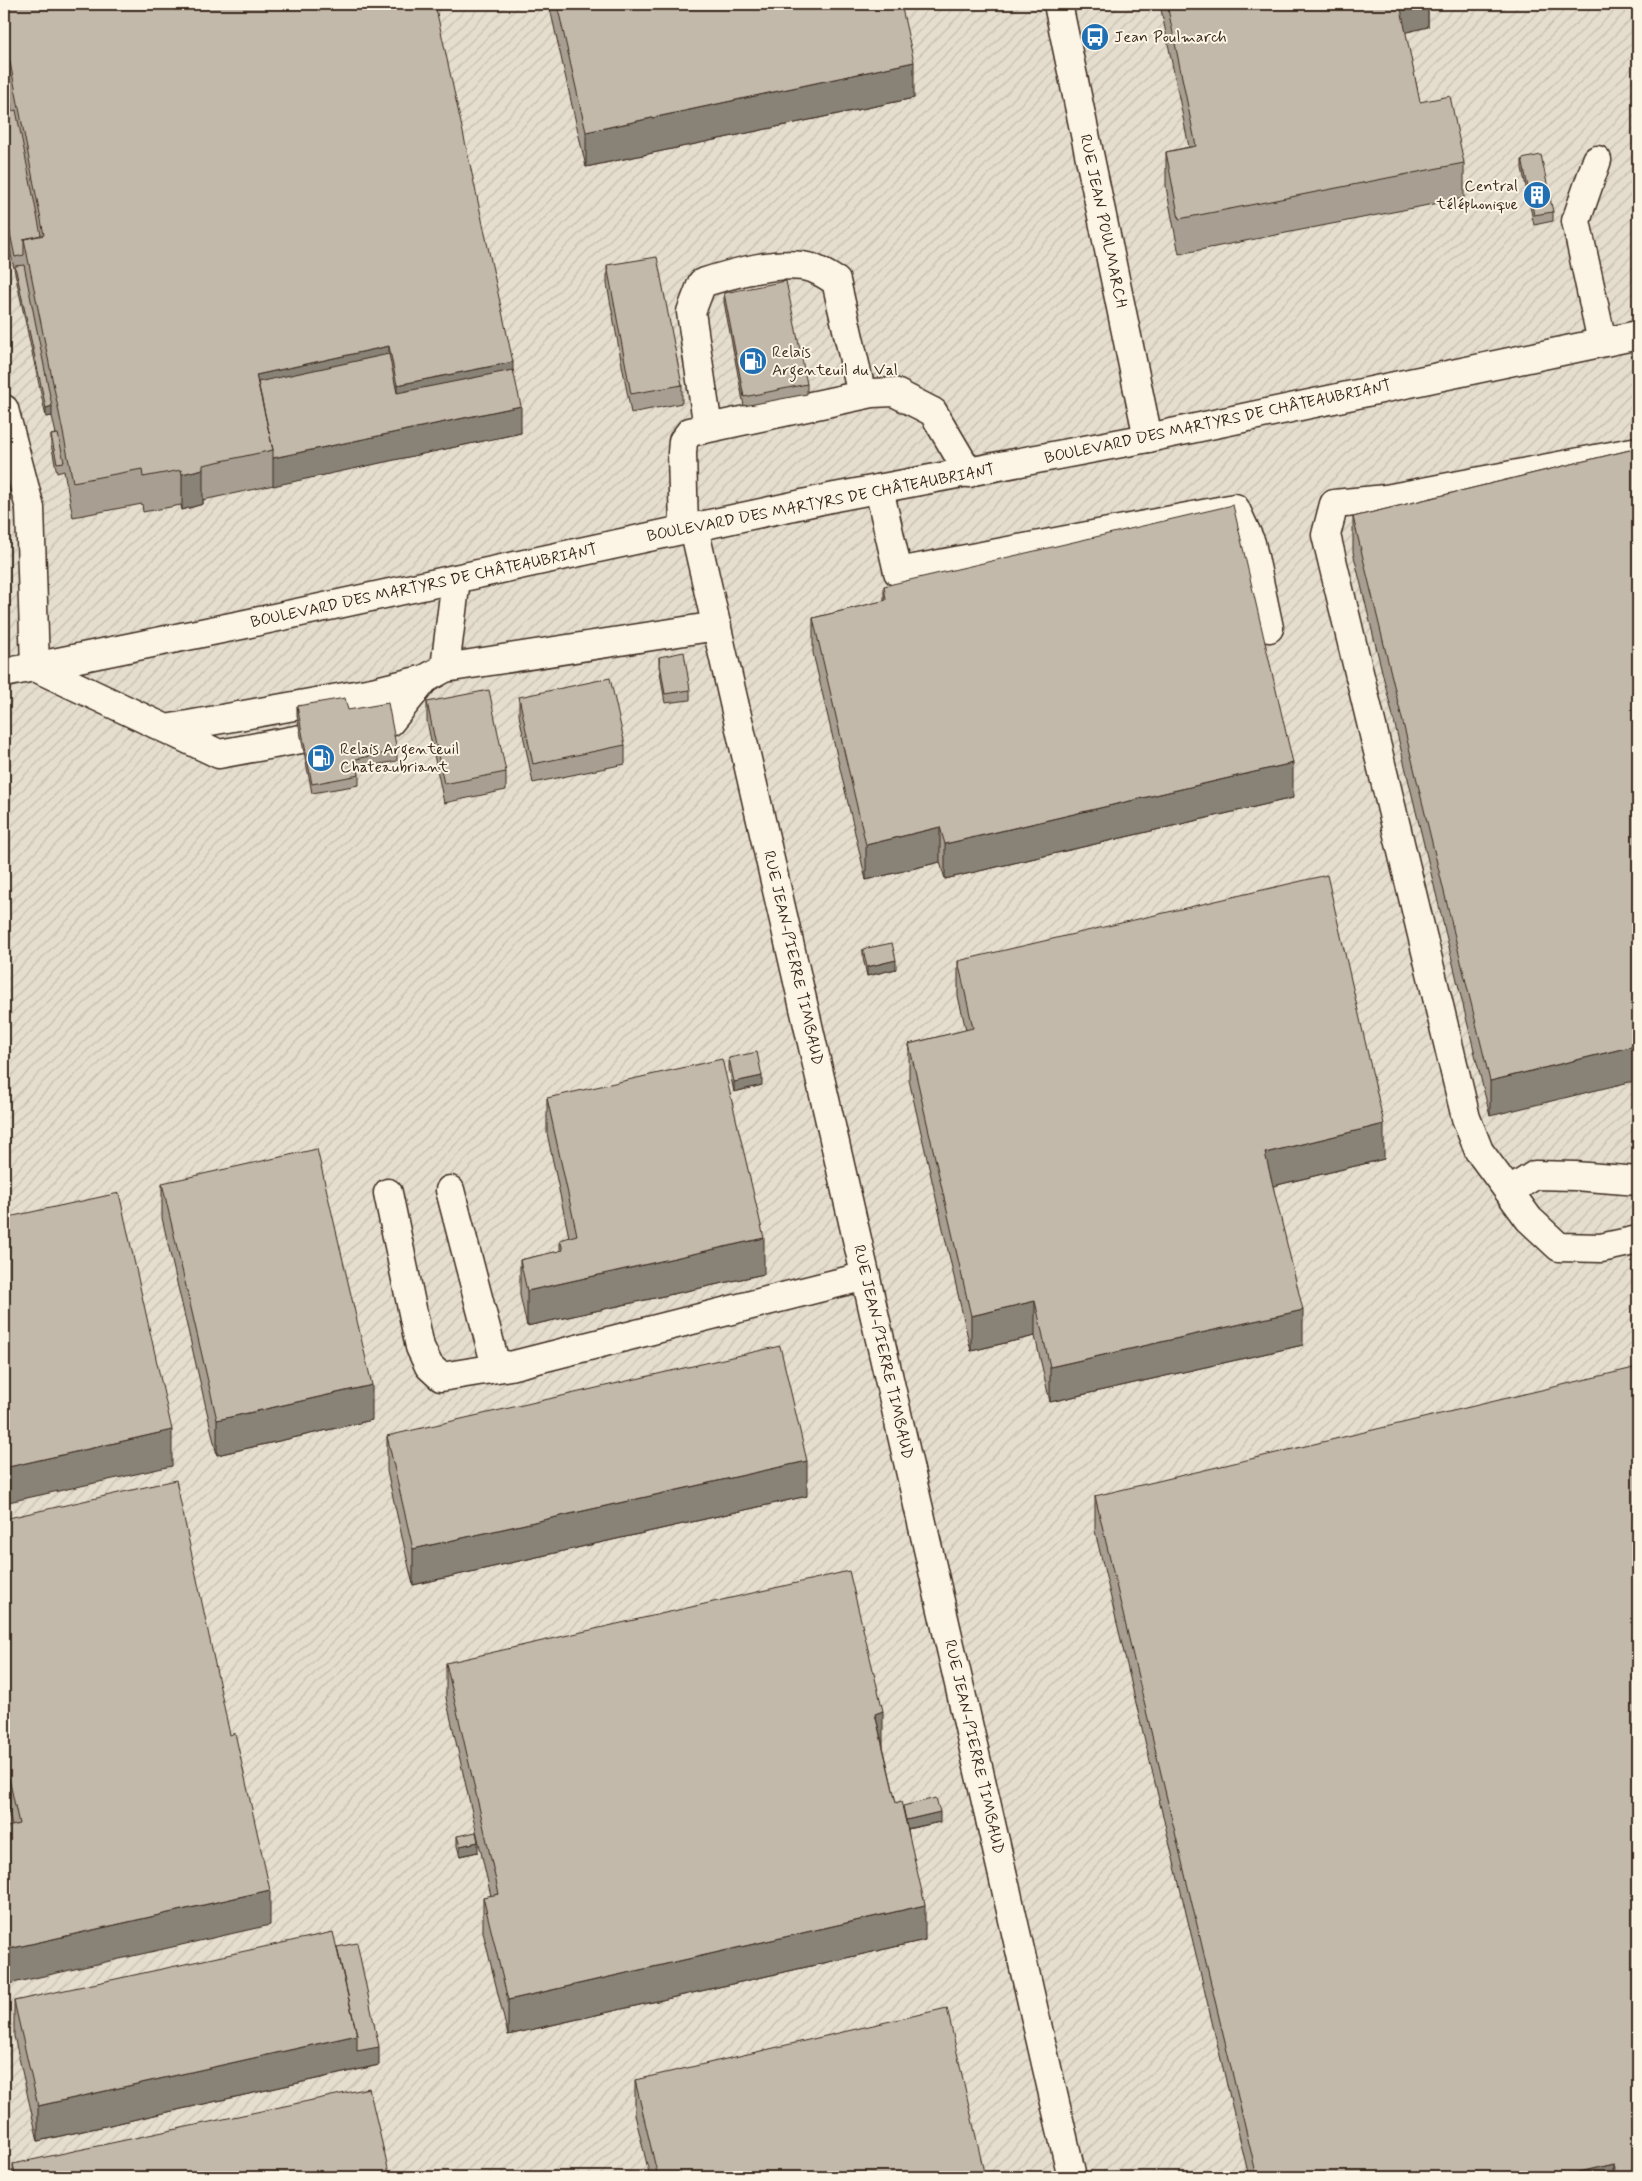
<svg xmlns="http://www.w3.org/2000/svg" width="1642" height="2181" viewBox="0 0 1642 2181" font-family="Mynerve,sans-serif">
  <defs>
    <pattern id="industrial-furrows" width="10" height="10" patternUnits="userSpaceOnUse" patternTransform="scale(1.25)"><rect width="10" height="10" fill="#e5ddce"/><path d="M-1 1l2-2M0 10L10 0M9 11l2-2" fill="none" stroke="#c5beb0"/></pattern>
  </defs>
  <rect width="100%" height="100%" fill="#f4eddd"/>
  <filter id="ink" filterUnits="userSpaceOnUse"><feTurbulence type="fractalNoise" baseFrequency=".02" numOctaves="2"/><feDisplacementMap in="SourceGraphic" scale="10" xChannelSelector="R" yChannelSelector="G"/><feConvolveMatrix kernelMatrix="1 2 1 2 8 2 1 2 1" color-interpolation-filters="sRGB"/></filter>
  <g filter="url(#ink)">
    <path fill="url(#industrial-furrows)" d="M4,4H1638V2177H4Z"/>
    <g fill="none" stroke-linecap="round" stroke-linejoin="round">
      <defs>
        <path id="minor" d="M1058,4L1148,438
          M1597,160L1576,221L1602,342
          M4,409L30,508L35,667L219,754L301,739
          M708,428L691,312L702,283C733,273 781,259 812,268C820,271 829,277 836,281L862,395
          M1638,451L1386,499L1334,504L1326,535L1466,1118L1479,1151L1529,1219L1559,1247L1601,1248L1638,1240
          M879,489L898,572L1235,508L1251,543L1269,628
          M694,528L1072,2177
          M684,529L682,453L683,441L690,432L872,393L894,392L933,412L969,473
          M445,668L717,626
          M390,722L425,679L445,668L456,579
          M166,729L372,692L425,679
          M450,1190L495,1363L510,1366L866,1276
          M1510,1191L1535,1175L1575,1176L1638,1181
          M388,1193L420,1347L429,1366L441,1377L510,1366"/>
        <path id="major" d="M4,673L241,625L835,497L1148,438L1638,335"/>
      </defs>
      <use href="#minor" stroke="#3b2a1e" stroke-width="31"/>
      <use href="#major" stroke="#3b2a1e" stroke-width="31"/>
      <use href="#minor" stroke="#fcf5e5" stroke-width="28"/>
      <use href="#major" stroke="#fcf5e5" stroke-width="28"/>
    </g>
    <path fill="#a89f92" stroke="#3b2a1e" d="M4,4L513,370L521,433L203,500V504L182,510L181,505L143,512L142,504L73,517L64,471L57,473L51,444V435L56,434L52,416L46,417L4,222V113L12,111L4,67Z
      M549,4H901L914,98L586,167Z
      M1160,4H1428V27L1405,32L1420,102L1464,163V198L1179,254L1166,187V152L1189,147Z
      M1522,159L1553,212V221L1534,225L1522,168Z
      M607,265L682,385V403L631,413L607,284Z
      M724,293L807,384V394L744,406L724,302Z
      M1638,448L1490,1116L1353,552V517Z
      M884,586L1293,798L945,879L940,862L866,880L813,653V618L884,601Z
      M659,657L690,690V700L665,703L659,666Z
      M519,697L625,745V764L533,783L519,715Z
      M427,702L506,772V790L444,803L427,721Z
      M297,706L348,710L397,751V761L358,768L359,775V785L312,793L297,716Z
      M863,949L896,969L867,976L863,958Z
      M958,961L1384,1159L1273,1186L1303,1345L1050,1402L1035,1336L971,1351L909,1080V1044L966,1030L958,996Z
      M729,1058L762,1085L734,1092L729,1068Z
      M547,1098L764,1274L527,1326L520,1295V1260L560,1251V1240L569,1237L547,1133Z
      M162,1183L372,1420L217,1455L162,1218Z
      M387,1436L807,1496L413,1585L387,1471Z
      M1095,1496L1638,2177H1249L1095,1531Z
      M4,1519L270,1925L12,1826L9,1813Z
      M446,1663L883,1746L896,1803L903,1809L940,1822L908,1829L925,1940L508,2035L483,1932V1897L491,1896L446,1698Z
      M457,1836L478,1852L460,1856L457,1846Z
      M337,1947L379,2065L38,2141L14,2036V2001Z
      M635,2080L985,2177H650L635,2115Z
      M13,2164L390,2177H13Z"/>
    <path fill="#888277" stroke="#3b2a1e" d="M1399,4H1428V27L1399,34Z
      M914,62V98L586,167V132Z
      M389,346V382L262,408L256,375Z
      M513,362V397L397,420V385Z
      M52,406V416L46,417V408Z
      M521,406V433L273,486V458Z
      M203,469V504L182,510V474Z
      M1293,763V798L945,879V844Z
      M940,827V862L866,880V845Z
      M896,960V969L867,976V967Z
      M6,1037V1072L4,1073V1038Z
      M1638,1045V1080L1490,1116V1081Z
      M762,1076V1085L734,1092V1082Z
      M1384,1124V1159L1265,1188V1153Z
      M764,1238V1274L527,1326V1291Z
      M1035,1301V1336L971,1351V1316Z
      M1303,1310V1345L1050,1402V1367Z
      M372,1385V1420L217,1455V1420Z
      M172,1430V1466L4,1503V1468Z
      M807,1461V1496L413,1585V1549Z
      M883,1711V1746L875,1714Z
      M9,1778V1813L4,1815V1779Z
      M940,1812V1822L906,1829V1820Z
      M478,1842V1852L460,1856V1846Z
      M270,1890V1925L4,1985V1950Z
      M925,1905V1940L508,2035V2000Z
      M357,2035L379,2047V2065L38,2141V2106Z
      M1614,2164V2177H1557Z"/>
    <path fill="#c3b9aa" stroke="#3b2a1e" d="M4,4H435L513,362L397,385L389,346L256,375L273,450L203,465V469L182,474L181,470L143,477L142,469L73,482L24,239L44,235L4,32Z
      M557,4H901L914,62L586,132Z
      M1167,4H1400L1420,102L1450,96L1464,163L1179,219L1166,152L1196,146Z
      M16,110L41,235L24,239V255L15,257L4,204V113Z
      M1541,155L1553,212L1534,215L1522,159Z
      M657,257L682,385L631,394L607,265Z
      M24,265L52,406L46,408L15,266Z
      M786,281L807,384L744,397L724,293Z
      M389,354L397,393L513,370L521,406L273,458V450L258,382Z
      M58,434L64,462L57,463L51,435Z
      M1638,448V1045L1490,1081L1353,517Z
      M1233,505L1293,763L945,844L940,827L866,845L813,618L886,600L884,586Z
      M684,652L690,690L665,694L659,657Z
      M610,678L625,745L533,764L519,697Z
      M489,690L506,772L444,784L427,702Z
      M345,698L348,710L388,703L397,751L356,759L359,775L312,784L297,706Z
      M1327,875L1384,1124L1265,1153L1303,1310L1050,1367L1035,1301L971,1316L909,1044L973,1028L958,961Z
      M892,943L896,960L867,967L863,949Z
      M4,1028L6,1037L4,1038Z
      M757,1052L762,1076L734,1082L729,1058Z
      M722,1059L764,1238L527,1291L520,1260L563,1250L560,1240L577,1235L547,1098Z
      M317,1149L372,1385L217,1420L162,1183Z
      M119,1193L172,1430L4,1468V1218Z
      M780,1346L807,1461L413,1549L387,1436Z
      M1638,1367V2177H1617L1614,2164L1557,2177H1257L1095,1496Z
      M176,1480L230,1735L235,1733L270,1890L4,1950V1828L19,1824L9,1778L4,1779V1519Z
      M849,1571L883,1711L875,1714L896,1803L901,1801L925,1905L508,2000L483,1897L499,1894L446,1663Z
      M936,1798L940,1812L906,1820L903,1806Z
      M476,1832L478,1842L460,1846L457,1836Z
      M333,1932L357,2035L38,2106L14,2001Z
      M357,1943L379,2047L357,2051V2035L337,1947Z
      M947,2008L985,2177H658L635,2080Z
      M369,2088L390,2177H16L13,2164Z"/>
  </g>
  <defs>
    <symbol id="bus-disc" viewBox="-11 -11 22 22"><circle r="9.5" fill="#1f6fb2" stroke="#fcf5e5"/><path d="M-5-6H5V4H4V6H2V4H-2V6H-4V4H-5ZM-3.5-4V0h7V-4ZM-3.5 1.2v1.5H-2V1.2ZM2 1.2v1.5H3.5V1.2Z" fill="#fff"/></symbol>
    <symbol id="building-disc" viewBox="-11 -11 22 22"><circle r="9.5" fill="#1f6fb2" stroke="#fcf5e5"/><path d="M-4-6H4V6H1V3H-1V6H-4ZM-2.5-4.3h1.7v1.8h-1.7ZM.8-4.3h1.7v1.8H.8ZM-2.5-1h1.7V.8h-1.7ZM.8-1h1.7V.8H.8Z" fill="#fff"/></symbol>
    <symbol id="fuel-disc" viewBox="-11 -11 22 22"><circle r="9.5" fill="#1f6fb2" stroke="#fcf5e5"/><path d="M-5.5-6h7V0h2V4h1.3V-2.5L3-4.5l.8-.8L6-3V5H2.5V1h-1V6h-7ZM-4.2-4.7v3.2H.2V-4.7Z" fill="#fff"/></symbol>
  </defs>
  <g fill-rule="evenodd">
    <use href="#bus-disc" x="1079" y="21" width="32" height="32"/>
    <use href="#building-disc" x="1521" y="179" width="32" height="32"/>
    <use href="#fuel-disc" x="737" y="345" width="32" height="32"/>
    <use href="#fuel-disc" x="305" y="742" width="32" height="32"/>
  </g>
  <g text-anchor="middle" dominant-baseline="central" stroke-width="4" stroke-linejoin="round" paint-order="stroke">
    <g font-size="16" fill="#3b2a1e" stroke="#fcf5e5" text-anchor="start">
      <text x="1114" y="37">Jean Poulmarch</text>
      <text x="1518" y="186" text-anchor="end">Central<tspan x="1518" dy="18">téléphonique</tspan></text>
      <text x="772" y="352">Relais<tspan x="772" dy="18">Argenteuil du Val</tspan></text>
      <text x="340" y="749">Relais Argenteuil<tspan x="340" dy="18">Chateaubriant</tspan></text>
    </g>
    <g font-size="16" fill="#3b2a1e" stroke="#fcf5e5">
      <text transform="translate(1103 221) rotate(78)">RUE JEAN POULMARCH</text>
      <text transform="translate(1218 422) rotate(-12)">BOULEVARD DES MARTYRS DE CHÂTEAUBRIANT</text>
      <text transform="translate(821 503) rotate(-11)">BOULEVARD DES MARTYRS DE CHÂTEAUBRIANT</text>
      <text transform="translate(424 586) rotate(-12)">BOULEVARD DES MARTYRS DE CHÂTEAUBRIANT</text>
      <text transform="translate(793 958) rotate(77)">RUE JEAN-PIERRE TIMBAUD</text>
      <text transform="translate(883 1352) rotate(77)">RUE JEAN-PIERRE TIMBAUD</text>
      <text transform="translate(974 1747) rotate(77)">RUE JEAN-PIERRE TIMBAUD</text>
    </g>
  </g>
  <rect width="1642" height="2181" fill="none" stroke="#fcf5e5" stroke-width="20"/>
  <rect x="10" y="10" width="1622" height="2161" fill="none" stroke="#3b2a1e" stroke-width="2" filter="url(#ink)"/>
</svg>
